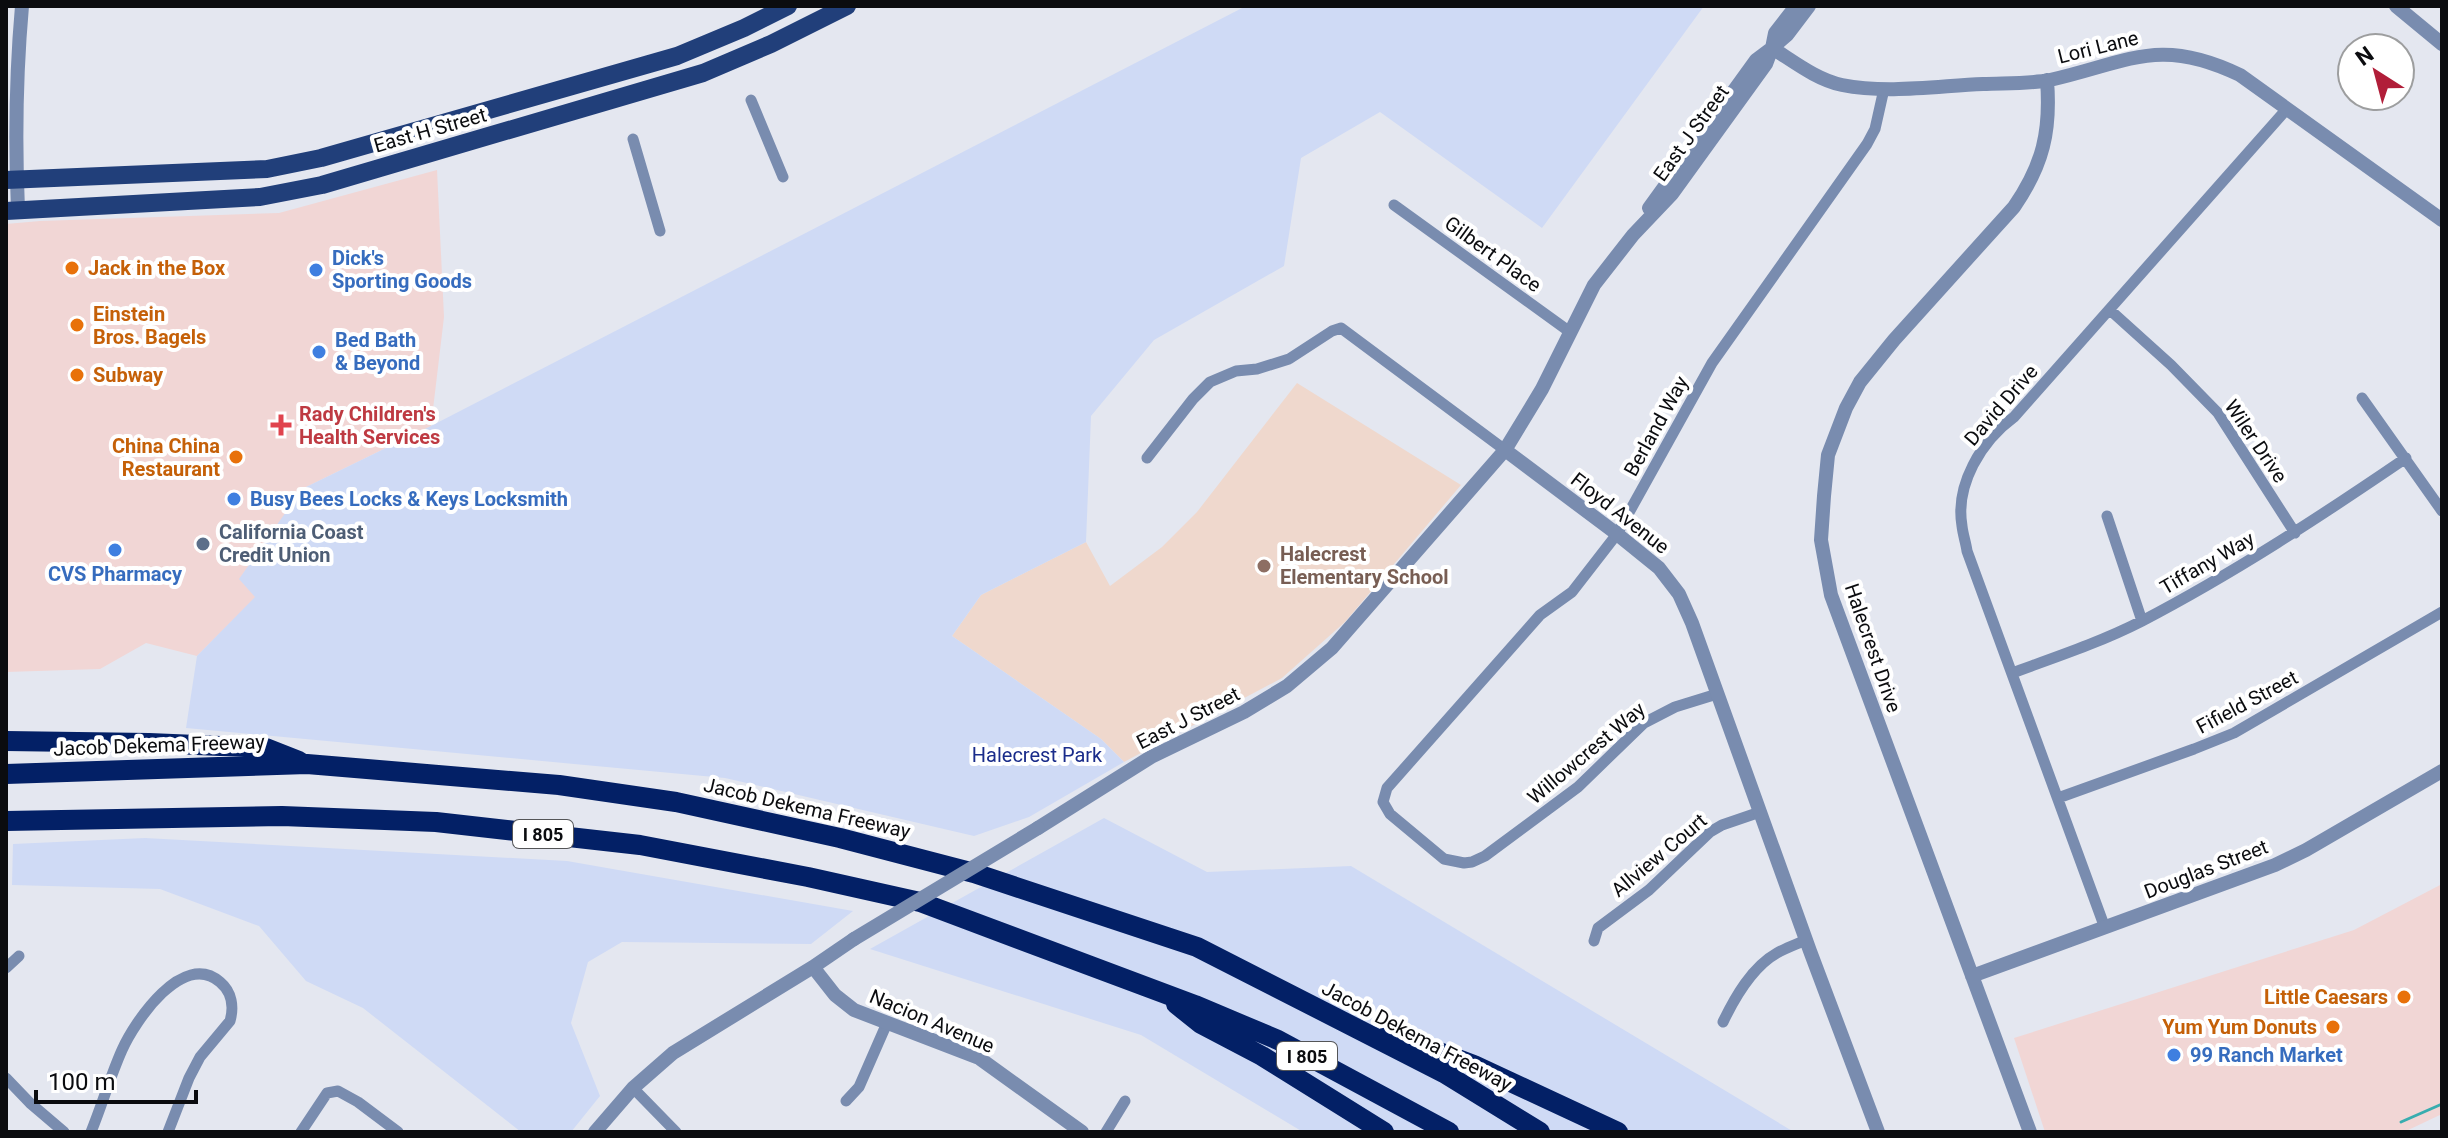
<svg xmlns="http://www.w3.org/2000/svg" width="2448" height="1138" viewBox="0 0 2448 1138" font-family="Roboto,sans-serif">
  <rect width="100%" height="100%" fill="#e4e7f0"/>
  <path fill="#f1d6d5" d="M437,170L444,317L431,426L302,489L256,597L197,656L146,643L100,669L6,672V224L40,221L279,213Z
    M2442,884V1114L2404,1132H2045L2014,1038L2354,930Z"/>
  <path fill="#efd8cd" d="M1297,383L1461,485L1345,622L1282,678L1124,762L1101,739L952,636L981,595L1086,542L1110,586L1162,547L1197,512Z"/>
  <path fill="#cfdaf5" d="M1246,6H1704L1542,228L1380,112L1301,158L1284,266L1154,340L1091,416L1086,542L981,595L952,636L1101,739L1124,762L1029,817L974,836L725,778L186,728L197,656L255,597L239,579L302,489L431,426Z
    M1104,818L1207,872L1351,866L1794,1132H1303L1141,1035L870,949Z
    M145,838L567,861L853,911L811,944L622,942L588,962L571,1023L600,1096L571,1132H521L363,1008L306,981L259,926L160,889L12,885L13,844Z"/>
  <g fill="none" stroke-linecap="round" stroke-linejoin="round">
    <path stroke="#38adaf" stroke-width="3" d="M2401,1122L2442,1104
      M2379,1132H2380"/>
    <path stroke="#798caf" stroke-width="11" d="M751,100L783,177
      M633,139L660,231
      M1394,205L1570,332
      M2110,310L2171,365L2218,413L2295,533
      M2362,398L2442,511
      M1147,458L1193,399L1210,382L1236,371L1257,369L1289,359L1332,331L1341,328L1505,450
      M2107,516L2142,621
      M2012,673C2056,657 2101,642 2142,621C2234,573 2321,516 2406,458
      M1717,694L1675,707L1644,723L1578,787L1485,856L1472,862L1464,863L1444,859L1390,814L1383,802L1387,788L1540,615L1572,592L1617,534L1712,363L1867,144L1875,129L1884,89
      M2058,798L2194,749L2234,733L2442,612
      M2105,928L1967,551C1966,543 1963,535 1962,526C1955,485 1981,441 2014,417L2286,110
      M1594,941L1598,928L1649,890L1710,832L1722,825L1760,812
      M6,968L19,956
      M1723,1022C1735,997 1752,967 1777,953C1786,948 1797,944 1806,940
      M6,1078L30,1103L64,1132
      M633,1088L676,1132
      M846,1101L859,1087L887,1023
      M91,1132C102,1105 110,1077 122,1050C135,1021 183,950 220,982C232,992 234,1007 230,1021L200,1057L189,1078L168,1132
      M301,1132L327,1093L338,1091L358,1102L398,1132
      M1106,1132L1125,1101"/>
    <path stroke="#798caf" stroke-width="14" d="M2396,6L2442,44
      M1772,48C1793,61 1817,80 1842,85C1887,94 1937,86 1983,84C2005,83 2029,84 2050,80C2129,62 2159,36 2240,75L2442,220
      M1649,208L1756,60L1772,48L1775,33L1796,6
      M18,210C15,142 16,74 22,6
      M1505,450L1617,534L1659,568L1679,594L1692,623L1810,951L1878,1132
      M1038,828L1151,757L1244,712L1287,686L1332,648L1505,450L1542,389L1594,285L1633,235L1672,194L1766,64L1772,48L1787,35L1809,6
      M813,967L835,995L854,1010L979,1058L1082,1132
      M1972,976L2275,865L2306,850L2442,771
      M595,1132L633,1088L673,1053L813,967L854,939
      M2030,1132L1831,595L1821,540L1824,496L1828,455L1846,408L1860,382L1894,340L2014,207C2043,165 2051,131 2047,80"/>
    <path stroke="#213f7a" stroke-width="18" d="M6,180L267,169L321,158L677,56L744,28L788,6
      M6,211L260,197L322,185L703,73L771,44L847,6"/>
    <path stroke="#032066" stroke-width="20" d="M6,741L149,743L266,748L299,761
      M6,774L307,764L559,785L676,802L840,838L974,873L1197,947L1444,1073L1540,1132
      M6,821L282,816L436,822L640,845L808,877L920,902L1195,1005L1278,1040L1449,1132
      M1176,1004L1201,1024L1262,1056L1384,1132
      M1389,1033L1474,1065L1618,1132"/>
    <path stroke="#798caf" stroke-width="14" d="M854,939L1038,828"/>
  </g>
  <g fill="#e8710a" stroke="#fff" stroke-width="3">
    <circle cx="72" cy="268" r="8"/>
    <circle cx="77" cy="325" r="8"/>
    <circle cx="77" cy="375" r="8"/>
    <circle cx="236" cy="457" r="8"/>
    <circle cx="2404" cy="997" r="8"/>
    <circle cx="2333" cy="1027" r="8"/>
  </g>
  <g fill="#3f7fe0" stroke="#fff" stroke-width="3">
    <circle cx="316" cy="270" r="8"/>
    <circle cx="319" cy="352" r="8"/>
    <circle cx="234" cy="499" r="8"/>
    <circle cx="115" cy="550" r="8"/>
    <circle cx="2174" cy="1055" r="8"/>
  </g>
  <path fill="#e0444e" stroke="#fff" stroke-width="3" d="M277 413h8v8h8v8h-8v8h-8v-8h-8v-8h8z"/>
  <circle fill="#5c6f8a" stroke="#fff" stroke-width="3" cx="203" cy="544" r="8"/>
  <circle fill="#8d6e63" stroke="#fff" stroke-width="3" cx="1264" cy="566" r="8"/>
  <g text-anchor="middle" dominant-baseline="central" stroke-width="8" stroke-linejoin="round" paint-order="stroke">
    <g fill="#fff" stroke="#545557" stroke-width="2">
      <rect x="513" y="820" width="60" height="28" rx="6"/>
      <rect x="1277" y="1042" width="60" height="28" rx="6"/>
    </g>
    <g font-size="18" font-weight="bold" fill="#0b0c0f">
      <text x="543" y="834">I 805</text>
      <text x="1307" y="1056">I 805</text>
    </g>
    <g font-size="20" fill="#0b0c0f" stroke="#fff">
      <text transform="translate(2098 47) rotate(-14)">Lori Lane</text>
      <text transform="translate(430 130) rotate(-16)">East H Street</text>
      <text transform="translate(1691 133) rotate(-54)">East J Street</text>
      <text transform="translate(1493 254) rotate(36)">Gilbert Place</text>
      <text transform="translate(2001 405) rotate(-49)">David Drive</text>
      <text transform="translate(1656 426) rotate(-61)">Berland Way</text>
      <text transform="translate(2256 441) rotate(56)">Wiler Drive</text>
      <text transform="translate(1620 513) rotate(38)">Floyd Avenue</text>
      <text transform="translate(2207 563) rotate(-30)">Tiffany Way</text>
      <text transform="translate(1873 648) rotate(71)">Halecrest Drive</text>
      <text transform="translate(2247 702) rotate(-28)">Fifield Street</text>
      <text transform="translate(1188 718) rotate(-27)">East J Street</text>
      <text transform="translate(159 745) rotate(-2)">Jacob Dekema Freeway</text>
      <text transform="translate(1586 753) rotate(-40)">Willowcrest Way</text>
      <text transform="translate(807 808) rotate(13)">Jacob Dekema Freeway</text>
      <text transform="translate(1659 855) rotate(-40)">Allview Court</text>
      <text transform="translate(2206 869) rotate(-21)">Douglas Street</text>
      <text transform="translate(932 1021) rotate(23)">Nacion Avenue</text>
      <text transform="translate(1417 1036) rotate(28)">Jacob Dekema Freeway</text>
    </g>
    <g font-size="20" font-weight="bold" fill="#366cbe" stroke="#fff" text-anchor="start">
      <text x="332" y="258">Dick's<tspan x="332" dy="23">Sporting Goods</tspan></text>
      <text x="335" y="340">Bed Bath<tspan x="335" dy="23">&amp; Beyond</tspan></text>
      <text x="250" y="499">Busy Bees Locks &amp; Keys Locksmith</text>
      <text x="115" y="574" text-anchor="middle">CVS Pharmacy</text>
      <text x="2190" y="1055">99 Ranch Market</text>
    </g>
    <g font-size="20" font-weight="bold" fill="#c56008" stroke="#fff" text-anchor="start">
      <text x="88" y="268">Jack in the Box</text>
      <text x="93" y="314">Einstein<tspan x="93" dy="23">Bros. Bagels</tspan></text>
      <text x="93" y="375">Subway</text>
      <text x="220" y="446" text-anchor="end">China China<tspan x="220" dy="23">Restaurant</tspan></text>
      <text x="2388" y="997" text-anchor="end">Little Caesars</text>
      <text x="2317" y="1027" text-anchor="end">Yum Yum Donuts</text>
    </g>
    <g font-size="20" font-weight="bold" fill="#be3a42" stroke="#fff" text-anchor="start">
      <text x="299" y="414">Rady Children's<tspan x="299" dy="23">Health Services</tspan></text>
    </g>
    <g font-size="20" font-weight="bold" fill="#4e5e75" stroke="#fff" text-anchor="start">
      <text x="219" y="532">California Coast<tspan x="219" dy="23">Credit Union</tspan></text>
    </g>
    <g font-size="20" font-weight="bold" fill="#785e54" stroke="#fff" text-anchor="start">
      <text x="1280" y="554">Halecrest<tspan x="1280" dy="23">Elementary School</tspan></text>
    </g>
    <g font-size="20" fill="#1a2c8a" stroke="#fff">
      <text x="1037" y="755">Halecrest Park</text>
    </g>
  </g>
  <rect width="2448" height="1138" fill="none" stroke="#0b0c0f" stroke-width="16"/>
  <g transform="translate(2376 72) rotate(324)"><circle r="38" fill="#ffffff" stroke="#9d9e9f" stroke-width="2"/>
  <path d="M0-6L14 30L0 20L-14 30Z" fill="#b11e39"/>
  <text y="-12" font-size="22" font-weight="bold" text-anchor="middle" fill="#0b0c0f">N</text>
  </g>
  <path d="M36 1090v12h160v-12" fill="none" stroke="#0b0c0f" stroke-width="4"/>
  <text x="48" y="1090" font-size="24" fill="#0b0c0f" stroke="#ffffff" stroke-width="6" paint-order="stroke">100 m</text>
</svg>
